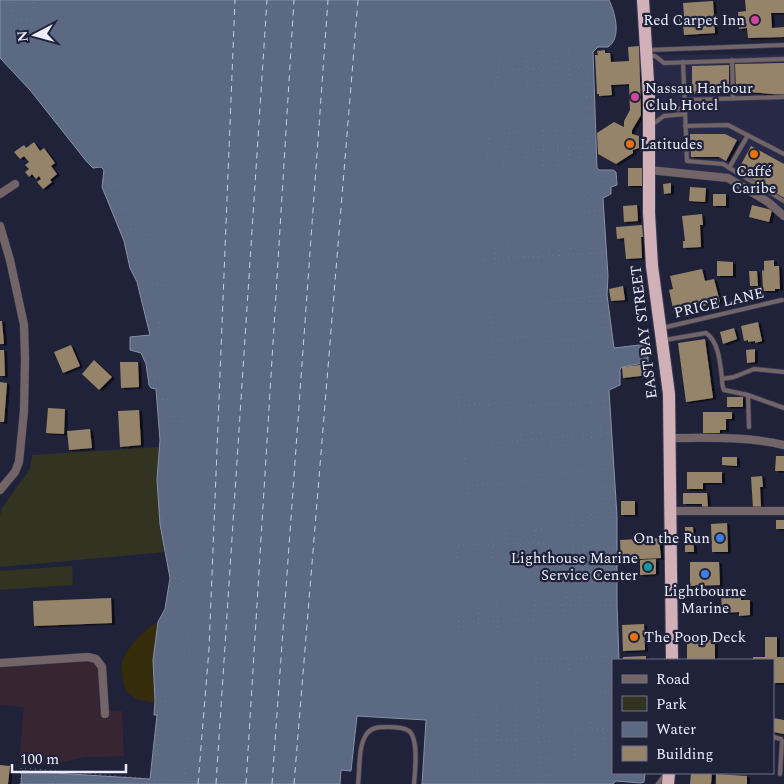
<svg xmlns="http://www.w3.org/2000/svg" width="784" height="784" viewBox="0 0 784 784" font-family="Spectral,serif">
  <defs>
    <filter id="shadow"><feDropShadow dx="3" dy="1.5" stdDeviation="0" flood-color="#0009"/></filter>
  </defs>
  <rect width="100%" height="100%" fill="#20223a"/>
  <path fill="#272947" d="M784,54V209L728,175L654,167L653,55Z"/>
  <path fill="#372631" d="M99,657V710L122,711L124,756L84,757L53,765L19,762L24,707L0,705V660Z"/>
  <path fill="#323421" d="M159,447C156,484 158,516 166,552L0,567V515L2,508L30,469L32,455Z
    M72,566L73,585L0,590V571Z"/>
  <path fill="#342c0b" d="M158,622L153,660L155,703L136,699L125,690C123,682 121,671 122,662C124,651 147,626 158,622Z"/>
  <path fill="#5b6a82" stroke="#8691a7" d="M0,0H609C615,12 622,38 608,47H598L593,52L597,168L599,170H613L616,172L617,185L611,187V194L603,198L608,276L607,295L614,348L648,344V362L622,367L620,369V385L609,390L617,516V605L619,660H613V773H645L644,782L641,783L616,781L613,784H422L426,720L357,716L351,771L341,770L340,784H21L22,771L150,779L157,715H154L155,701L153,660L158,622L165,609L170,578L160,524L157,480L160,440L156,389L151,388L149,385L146,364L141,353L130,350V337L150,335L137,282L130,268L124,241L102,187L104,170L101,167L93,168L87,162L30,90L0,58Z"/>
  <g fill="none" stroke-linecap="round" stroke-linejoin="round">
    <path stroke="#bbd2f8" stroke-width="1" stroke-dasharray="6 5" stroke-linecap="butt" d="M198,784L209,649L235,0
      M216,784L267,0
      M246,784L294,0
      M272,784L328,0
      M294,784L358,0"/>
  </g>
  <path fill="#958469" filter="url(#shadow)" d="M745,0H784V13H771L772,28L784,27V37L748,38L747,28L739,29L738,12L746,11Z
    M713,1L715,33L684,35L683,24L679,25V16L684,15L683,3Z
    M639,46L641,115L632,130V134L639,136V148L633,150V153L616,164L598,154L597,133L614,122L624,127V121L630,110L629,84L611,85L612,95L599,96V94H597L595,55H598L597,51L605,50V53H610L611,62L629,61L628,47Z
    M784,63V95L736,91L735,64Z
    M729,65V93L692,94V66Z
    M690,134H725L737,140L726,161L719,157H691Z
    M34,142L40,151L44,148L55,163L51,166L57,174L50,180L52,182L43,189L37,182L41,179L39,176L36,179L32,174L29,177L25,172L29,169L25,165L29,162L24,156L20,159L14,152L24,145L26,148Z
    M751,146L784,164V198L737,172Z
    M628,168H642V186H628Z
    M671,183V193L664,194L663,184Z
    M690,187L706,188L705,202L689,201Z
    M713,194H726V206H713Z
    M637,205L638,221L624,222L623,206Z
    M752,205L772,210L769,222L749,217Z
    M702,214L703,225H700L701,247L683,248V241H685L682,216Z
    M642,225L643,237H641L642,258L626,259L624,238L617,239L616,227Z
    M774,260V266H779L780,289H775V291H763L762,270L764,271V261Z
    M717,261L733,262V276H717Z
    M702,269L705,281L714,279L720,302L674,313L669,290L673,289L670,276Z
    M749,271H757L758,286H750Z
    M623,286L625,300L611,301L609,289Z
    M0,321H2L4,344H0Z
    M758,322L762,341L755,343V341L748,342V340L744,341L741,326Z
    M734,328L737,339L723,344L720,332Z
    M705,339L713,398L686,402L678,343Z
    M71,345L80,366L63,373L54,352Z
    M755,349V362L747,363L746,350Z
    M0,350H4L5,376H0Z
    M94,360L112,377L99,390L82,374Z
    M120,362H138L139,387L121,388Z
    M648,364L649,375L623,378L622,367Z
    M0,382L7,383L4,422H0Z
    M727,397H743V407H727Z
    M48,408L65,409L64,434L46,433Z
    M139,410L141,445L120,447L118,411Z
    M703,412H732V419H726V430H720V433H703Z
    M90,429L92,448L69,450L67,431Z
    M776,456H784V471H775Z
    M722,457H737V466L722,465Z
    M687,472H722V483H703V489H687Z
    M762,476L763,487H760L761,508H753L751,477Z
    M683,493H707L708,508H702V504H683Z
    M621,501H635V515H621Z
    M776,520H784V529H776Z
    M727,523L728,552H712L711,524Z
    M685,527H693L694,552H685Z
    M659,538L661,558L621,560L620,540Z
    M656,559V574L640,575V560Z
    M690,562H719L720,585L690,586Z
    M721,592L741,593V600H750V615L739,616V612L722,613Z
    M111,598L112,623L34,626L33,601Z
    M644,624L645,650L623,651L622,625Z
    M765,637H777V657H784V683H773V660H753V657H765Z
    M687,639L715,640V660H687Z
    M646,656V660H623V657Z
    M773,718L784,720V734L773,732Z
    M0,765L10,766L8,784H0Z
    M691,773H712L711,784H690Z
    M716,774L747,776V784H716Z"/>
  <g fill="none" stroke-linecap="round" stroke-linejoin="round">
    <defs>
      <path id="service" d="M648,50L784,45
        M648,56H655L664,63L784,59
        M732,60L733,98
        M683,62L687,161L723,164L784,201
        M684,100L784,97
        M652,101L663,108L685,109
        M653,124L664,116L685,114
        M685,126L728,125L784,154
        M729,168L748,135
        M662,328L782,300
        M665,340L706,333C719,342 720,363 722,378C722,383 722,386 724,390L748,395L784,408
        M722,379L734,377L754,369L784,372
        M748,395L749,427
        M773,737L781,739L782,741L780,774
        M358,784C360,769 358,747 366,735C371,727 379,727 387,727C393,727 404,727 409,731C419,739 415,772 414,784
        M658,784L664,776"/>
      <path id="minor" d="M649,170L728,178L768,202L784,216
        M0,194L15,184
        M0,226L10,260L24,325L25,360L24,411L19,462L15,472L0,490
        M669,438C708,438 746,436 784,445
        M669,511H784
        M0,663L88,657L96,659L102,667L105,714"/>
      <path id="trunk" d="M643,0L649,97V213L652,266L669,394L672,660
        M668,784L669,773"/>
    </defs>
    <use href="#service" stroke="#3c3e55" stroke-width="5.5"/>
    <use href="#minor" stroke="#3c3e55" stroke-width="9"/>
    <use href="#trunk" stroke="#3c3e55" stroke-width="14"/>
    <path stroke="#717388" stroke-width="1" stroke-dasharray="1 4" stroke-linecap="butt" d="M11,0L12,21L34,20L33,0
      M599,1L609,0
      M569,49L570,86
      M582,49V67
      M542,50V86
      M526,51L527,87
      M556,51L558,67
      M498,70L587,67V84L594,83
      M557,70L558,86
      M512,86V70
      M495,88L501,52
      M586,97L595,96
      M585,108H595
      M585,119H595
      M57,124L74,111L69,98
      M543,130V167
      M557,130L558,166
      M570,130V147
      M581,147V166
      M569,149V166
      M528,150L588,147L587,130L596,129
      M503,167L508,133
      M486,169L489,134L529,132L525,167
      M103,181L127,189
      M596,182L617,180
      M599,190L601,197
      M588,192L593,198H602
      M111,205L128,211
      M584,212L604,210
      M120,230L145,229L147,240
      M508,241L509,265
      M522,246L523,261
      M537,247L538,265
      M601,247V259
      M495,248V266
      M570,248V260
      M591,248V259
      M482,249L483,268
      M549,249L550,261
      M580,249L581,259
      M559,250L560,261
      M483,259L607,253
      M582,277L608,276
      M137,282L175,287L180,299
      M597,290L599,306
      M590,291V305
      M583,292V305
      M568,293V299
      M552,295L553,308
      M542,296L544,310
      M567,300L568,307
      M535,304L607,295
      M490,312L494,360
      M601,317L610,315
      M169,319L170,329
      M159,322V330
      M601,322L611,321
      M606,327V335
      M597,329L598,336
      M492,340L532,336L533,343L612,335
      M573,340L574,354
      M598,349L614,347
      M149,378L161,377
      M457,387L461,437
      M488,395L489,410
      M591,397L592,408
      M474,398L475,411
      M157,399L177,400
      M603,401V407
      M581,403L582,410
      M570,404V410
      M549,405V412
      M558,405L559,411
      M459,406L514,402L515,407L609,400
      M536,406V413
      M158,417L183,416V423
      M171,417L172,423
      M600,426L601,442
      M591,427L592,443
      M570,428L572,445
      M582,428L583,444
      M561,430L563,446
      M551,431L552,447
      M541,432L543,447
      M531,433L533,448
      M521,434L522,449
      M491,436L492,451
      M508,437V442
      M160,440H189L195,434
      M492,443L611,433
      M501,443L502,450
      M512,443V450
      M464,453L468,500
      M467,486L527,481V476L614,469
      M601,488L615,487
      M601,499L616,497
      M610,508V516
      M591,509L592,525
      M600,509L601,516
      M572,510L573,526
      M582,510L583,526
      M573,518L617,517
      M478,529V559
      M520,529L521,559
      M536,529H551
      M606,531L617,530
      M573,540V555
      M592,540V556
      M458,545L551,543
      M573,548L617,547
      M601,549V555
      M583,556V540
      M492,558L493,530
      M506,559V528
      M535,559L550,558
      M456,563L460,526
      M602,572H617
      M535,574H549
      M170,578L183,579
      M183,582V572
      M566,592L567,604
      M579,592V604
      M458,596L459,649
      M517,599V619
      M497,601L498,642
      M552,604L553,594
      M535,605H617
      M549,605L550,617
      M563,605V617
      M458,622L534,620L535,526
      M478,644L479,599
      M535,647L540,776L554,775
      M582,658L583,674
      M536,659L619,656
      M568,659L569,676
      M554,660L555,676
      M605,680L613,679
      M537,696H551
      M596,697L595,692L613,691
      M496,700L498,779
      M516,700L518,778
      M155,701C169,704 182,699 186,684C187,680 185,673 187,669C187,668 189,667 189,666C191,662 189,640 188,635C183,624 174,616 165,609
      M538,711H552
      M474,714L478,780
      M538,726H552
      M577,729L613,730
      M476,741L537,738
      M539,741H554
      M590,743L591,716
      M603,744L604,716
      M540,759L551,758
      M575,770L576,715
      M184,779L188,737
      M141,783H153L155,779L159,714
      M20,784L21,768L155,779L184,780V784
      M25,784V774L144,784
      M55,784V777"/>
    <use href="#service" stroke="#736468" stroke-width="4"/>
    <use href="#minor" stroke="#736468" stroke-width="8"/>
    <use href="#trunk" stroke="#d2b0b8" stroke-width="12"/>
  </g>
  <g fill="#d1479c" stroke="#20223a" stroke-width="2">
    <circle cx="755" cy="20" r="5"/>
    <circle cx="635" cy="97" r="5"/>
  </g>
  <g fill="#e8710a" stroke="#20223a" stroke-width="2">
    <circle cx="630" cy="144" r="5"/>
    <circle cx="754" cy="154" r="5"/>
    <circle cx="634" cy="637" r="5"/>
  </g>
  <g fill="#3f7fe0" stroke="#20223a" stroke-width="2">
    <circle cx="720" cy="538" r="5"/>
    <circle cx="705" cy="574" r="5"/>
  </g>
  <circle fill="#0f9aa8" stroke="#20223a" stroke-width="2" cx="648" cy="567" r="5"/>
  <g text-anchor="middle" dominant-baseline="central" stroke-width="4.5" stroke-linejoin="round" paint-order="stroke">
    <g font-size="15" fill="#eaedfd" stroke="#20223a" text-anchor="end">
      <text x="745" y="20">Red Carpet Inn</text>
      <text x="645" y="88" text-anchor="start">Nassau Harbour<tspan x="645" dy="17">Club Hotel</tspan></text>
      <text x="640" y="144" text-anchor="start">Latitudes</text>
      <text x="754" y="171" text-anchor="middle">Caffé<tspan x="754" dy="17">Caribe</tspan></text>
      <text x="710" y="538">On the Run</text>
      <text x="638" y="558">Lighthouse Marine<tspan x="638" dy="17">Service Center</tspan></text>
      <text x="705" y="591" text-anchor="middle">Lightbourne<tspan x="705" dy="17">Marine</tspan></text>
      <text x="644" y="637" text-anchor="start">The Poop Deck</text>
    </g>
    <g font-size="15" fill="#eaedfd" stroke="#20223a">
      <text transform="translate(719 303) rotate(-13)">PRICE LANE</text>
      <text transform="translate(644 332) rotate(-97)">EAST BAY STREET</text>
    </g>
  </g>
  <rect x="612" y="659" width="162" height="115" fill="#20223a" stroke="#717388"/>
  <rect x="622" y="675" width="25" height="8" fill="#736468" stroke="#717388"/>
  <text x="656" y="684" font-size="15" fill="#eaedfd">Road</text>
  <rect x="622" y="696" width="25" height="15" fill="#323421" stroke="#717388"/>
  <text x="656" y="709" font-size="15" fill="#eaedfd">Park</text>
  <rect x="622" y="722" width="25" height="15" fill="#5b6a82" stroke="#717388"/>
  <text x="656" y="734" font-size="15" fill="#eaedfd">Water</text>
  <rect x="622" y="746" width="25" height="15" fill="#958469" stroke="#717388"/>
  <text x="656" y="759" font-size="15" fill="#eaedfd">Building</text>
  <g transform="translate(35 35) rotate(264)" stroke="#20223a" stroke-width="4" paint-order="stroke">
  <path d="M0-4L9 19L0 12L-9 19Z" fill="#eaedfd"/>
  <text y="-8" font-size="14" font-weight="bold" text-anchor="middle" fill="#eaedfd">N</text>
  </g>
  <path d="M12 764v8h114v-8" fill="none" stroke="#eaedfd" stroke-width="2.5"/>
  <text x="20" y="764" font-size="15" fill="#eaedfd" stroke="#20223a" stroke-width="4" paint-order="stroke">100 m</text>
</svg>
